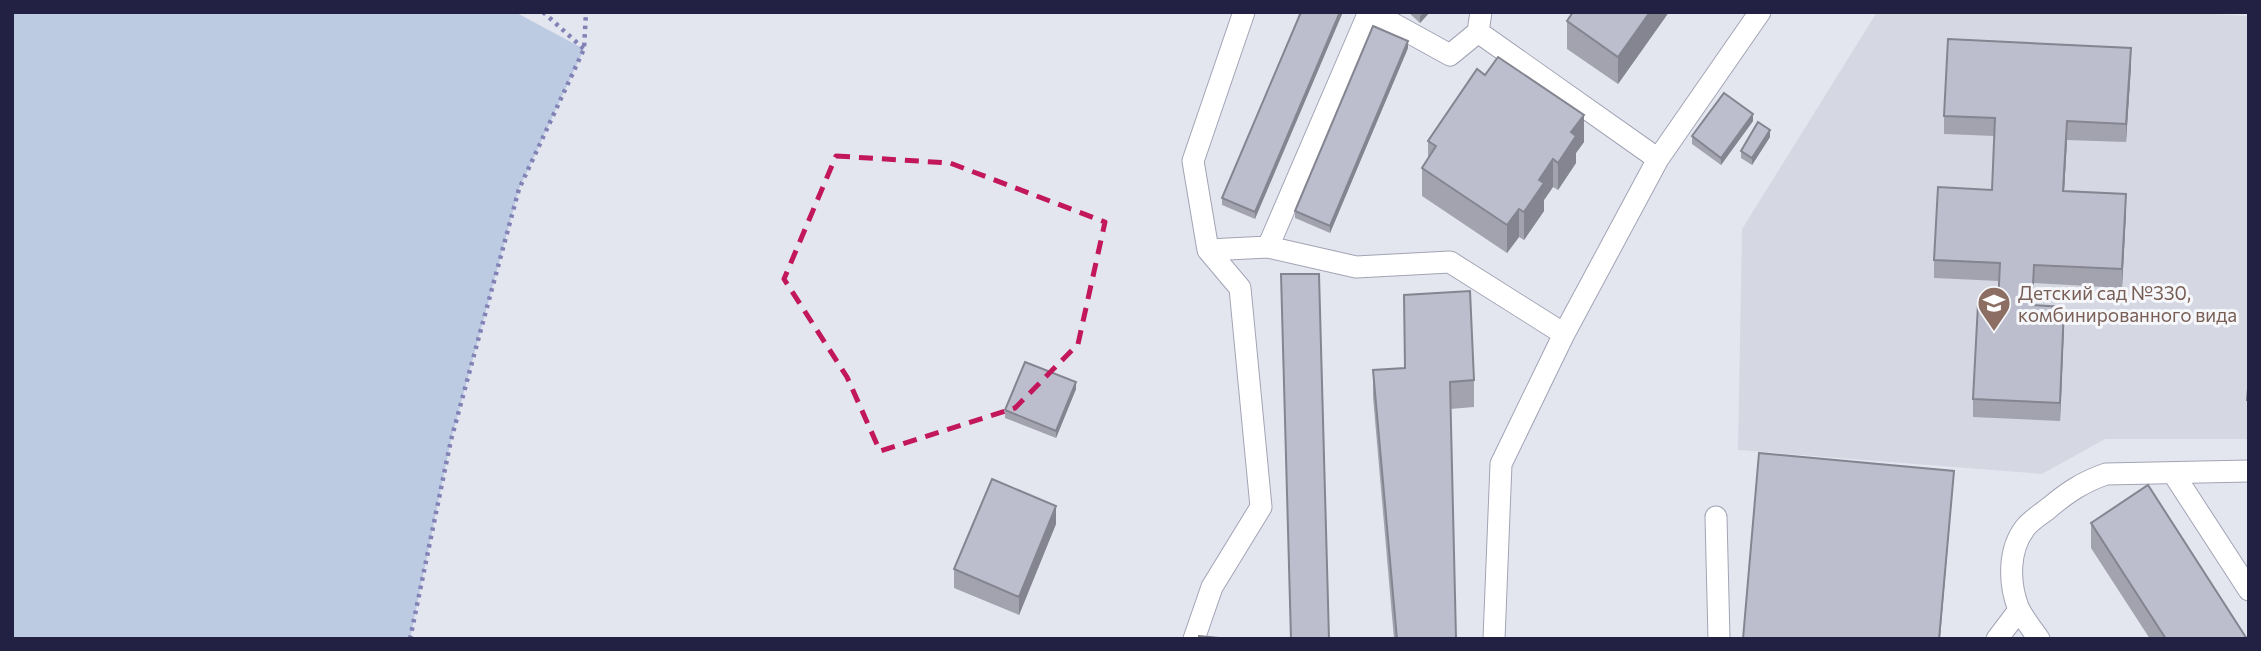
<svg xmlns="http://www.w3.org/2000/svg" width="2261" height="651" viewBox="0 0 2261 651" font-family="Commissioner,sans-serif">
  <rect width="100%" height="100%" fill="#e4e6ef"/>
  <path fill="#d5d7e3" d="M1877,12H2177L2249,16V439H2105L2042,474L1738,450L1742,229Z"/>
  <path fill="#bccbe2" d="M12,12H515L584,49L519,189L451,440L410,639H12Z"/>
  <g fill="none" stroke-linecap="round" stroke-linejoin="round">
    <defs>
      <path id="minor" d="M1372,12L1450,55L1478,32
        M1481,12L1478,32L1658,159
        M1268,247L1369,12
        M1208,250L1268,247L1356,267L1450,262L1564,334
        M2173,473L2249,590
        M1716,517L1719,639
        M1194,639L1212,587L1261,507L1240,288L1208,250L1193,161L1244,12
        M1494,639L1501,464L1564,334L1658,159L1760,12
        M1997,639L2019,610
        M2039,639C2032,629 2023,618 2018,607C2009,583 2008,550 2025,528C2031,520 2042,514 2050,507C2068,492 2083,482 2106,474L2249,471"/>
    </defs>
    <use href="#minor" stroke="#a2a3b5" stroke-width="23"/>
    <path stroke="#8282b6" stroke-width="4.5" stroke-dasharray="3.5 5" stroke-linecap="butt" d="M543,12L584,49
      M410,639L451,440L519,189L584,49L586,12"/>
    <use href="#minor" stroke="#fff" stroke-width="21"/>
  </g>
  <path fill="#a3a3b0" d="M1301,12L1255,219L1222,205V198Z
    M1408,12H1430L1420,23Z
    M1669,12L1618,84L1567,49V21Z
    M1408,48L1330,233L1295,218V211Z
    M2131,66L2126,142L2067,140L2064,191L2126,212L2122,288L2034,283L2033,305L2064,325L2060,421L1973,417V399L1998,305L1999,281L1934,278V260L1992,190L1994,136L1944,134V116Z
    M1753,121L1721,165L1692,144V136Z
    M1770,137L1752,165L1741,158V151Z
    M1428,141L1584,142L1576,153V163L1558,190L1553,187L1544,200V211L1524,240L1519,237L1507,253L1422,196V168L1428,159Z
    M1405,368L1474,380V407L1450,409L1456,639H1394L1373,397V370Z
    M1076,389L1056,438L1005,418V410Z
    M2091,523L2247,639H2150L2091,548Z
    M1056,524L1019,615L954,588V569Z"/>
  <path fill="#848590" d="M1340,12H1343L1255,219V212Z
    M1424,12H1430L1420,23V16Z
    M1650,12H1669L1618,84V57Z
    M1408,41V48L1330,233V226Z
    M2131,48V66L2126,142V124Z
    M1753,114V121L1721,165V158Z
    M1584,115V142L1576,153V163L1558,190V163L1571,132Z
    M2067,121V140L2063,209V191Z
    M1770,130V137L1752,165V158Z
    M1553,159V187L1544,200V211L1524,240V212L1539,180Z
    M2126,194V212L2122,288V269Z
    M1519,209V237L1507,253V225Z
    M2064,307V325L2060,421V403Z
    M1076,382V389L1056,438V431Z
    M1954,471L1940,639H1939Z
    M1056,506V524L1019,615V597Z"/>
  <path fill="#bdbecd" stroke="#848590" stroke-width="2" d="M1301,12H1340L1255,212L1222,198Z
    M1573,12H1650L1618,57L1567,21Z
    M1373,26L1408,41L1330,226L1295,211Z
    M1948,39L2131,48L2126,124L2067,121L2063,191L2126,194L2122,269L2034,265L2032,305L2064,307L2060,403L1973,399L1978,304L1998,305L2000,263L1934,260L1938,187L1992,190L1995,118L1944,116Z
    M1498,57L1584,115L1571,132L1576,136L1558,163L1553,159L1539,180L1544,183L1524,212L1519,209L1507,225L1422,168L1436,146L1428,141L1477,69L1485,75Z
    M1724,93L1753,114L1721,158L1692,136Z
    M1758,122L1770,130L1752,158L1741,151Z
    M1281,274H1319L1329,639H1291Z
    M1470,291L1474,380L1450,382L1456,639H1397L1373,370L1405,368L1404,295Z
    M1025,362L1076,382L1056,431L1005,410Z
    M2249,377V400H2247Z
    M1759,453L1954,471L1939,639H1743Z
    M992,479L1056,506L1019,597L954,569Z
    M2148,485L2247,639H2166L2091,523Z
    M1199,636L1229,639H1199Z"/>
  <path fill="none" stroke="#c2185b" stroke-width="5" stroke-dasharray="14 9" stroke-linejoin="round" d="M836,156L950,163L1105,222L1078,344L1015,408L880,451L847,377L784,279Z"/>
  <defs>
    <symbol id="school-pin" viewBox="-11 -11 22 30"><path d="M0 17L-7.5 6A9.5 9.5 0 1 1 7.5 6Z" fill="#8d6e63" stroke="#f6f7fb"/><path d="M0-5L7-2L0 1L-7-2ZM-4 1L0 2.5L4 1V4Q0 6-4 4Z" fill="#fff"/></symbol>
  </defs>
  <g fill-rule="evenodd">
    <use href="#school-pin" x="1975" y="284" width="38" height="52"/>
  </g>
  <g text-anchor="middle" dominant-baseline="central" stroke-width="6" stroke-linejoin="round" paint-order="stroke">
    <g font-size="19" fill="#785e54" stroke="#f6f7fb" text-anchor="start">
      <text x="2018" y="292">Детский сад №330,<tspan x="2018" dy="22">комбинированного вида</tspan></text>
    </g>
  </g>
  <rect width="2261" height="651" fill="none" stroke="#232143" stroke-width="28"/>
</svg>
